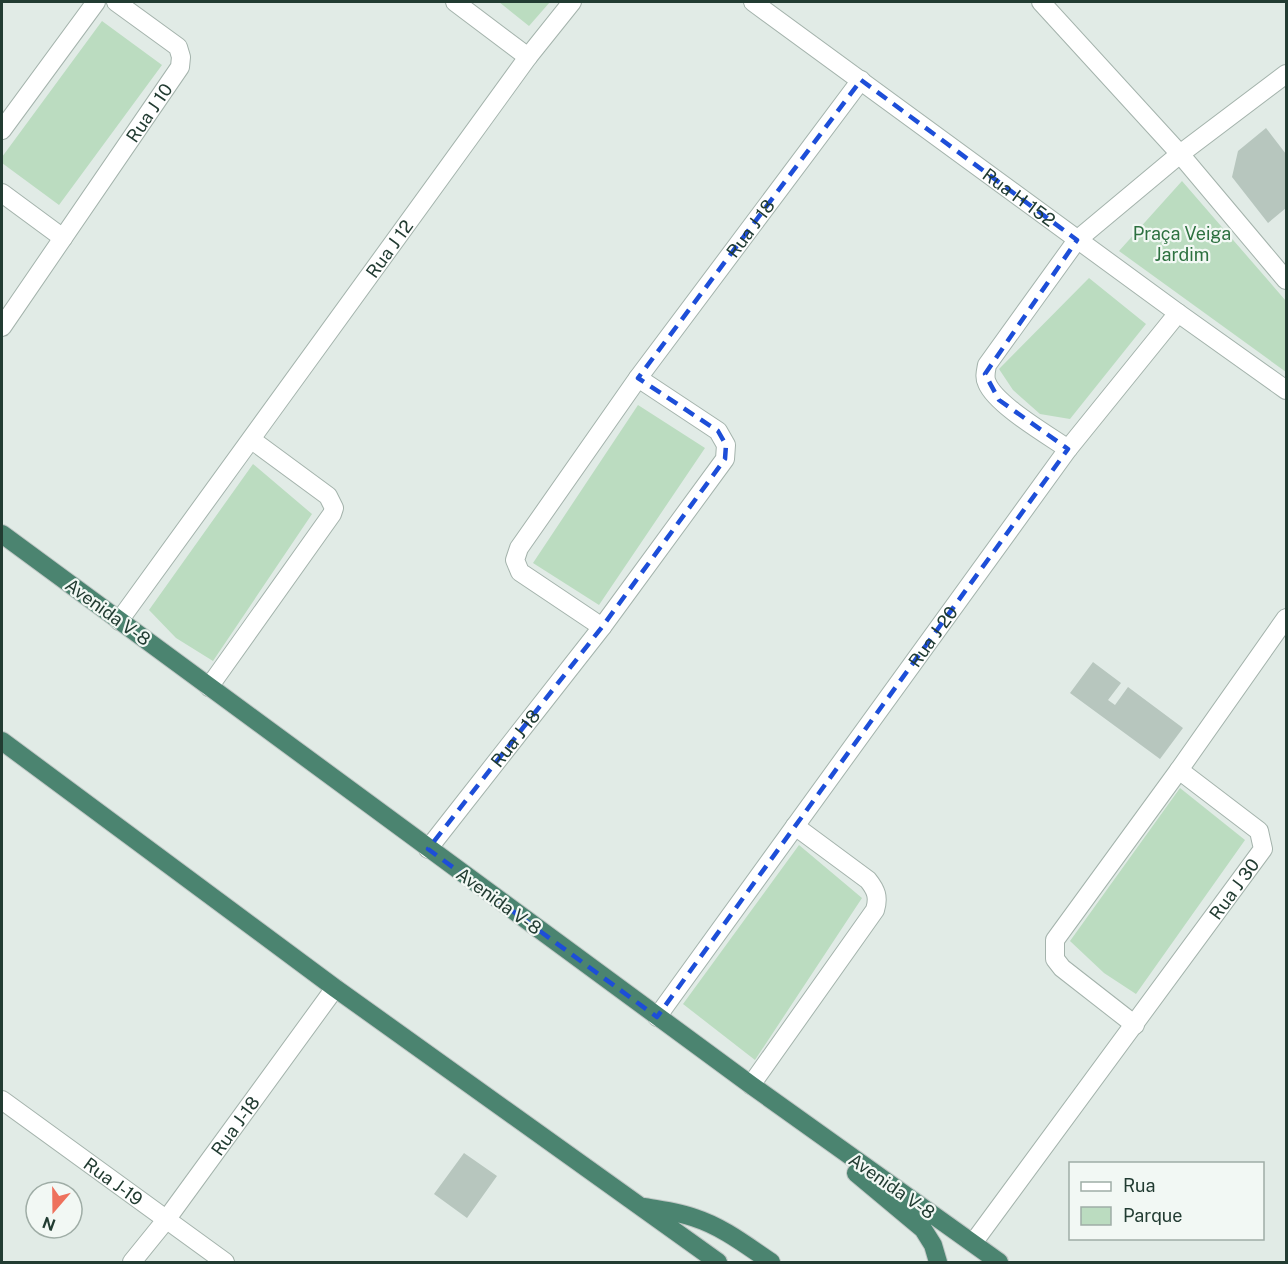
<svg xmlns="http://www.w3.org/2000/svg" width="1288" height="1264" viewBox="0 0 1288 1264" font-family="'Public Sans',sans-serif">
  <rect width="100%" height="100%" fill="#e1ebe6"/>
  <path fill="#bbdcc0" d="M499,2H550L529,26Z
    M102,21L162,65L59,205L2,163V157Z
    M1182,181L1286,301V372L1119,251Z
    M1089,278L1146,324L1070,419L1040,414L1013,390L999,369Z
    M638,405L705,448L599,605L533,563Z
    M253,464L312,514L213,661L176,638L149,610Z
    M1180,788L1245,840L1136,994L1104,973L1070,941Z
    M799,845L862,898L755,1060L683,1004Z"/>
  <path fill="#b7c6be" d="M1266,128L1286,154V208L1268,223L1232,177L1238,151Z
    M1093,662L1121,683L1108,700L1115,705L1128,687L1183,728L1160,759L1070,693Z
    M464,1153L497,1176L467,1218L434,1194Z"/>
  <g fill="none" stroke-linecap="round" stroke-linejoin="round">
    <defs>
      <g id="minor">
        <path d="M455,2L528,57"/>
        <path d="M1041,2L1180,154L1286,280"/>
        <path d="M2,130L96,2"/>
        <path d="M2,193L63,238"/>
        <path id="s1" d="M2,327L180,67L181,57L178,47L116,2"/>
        <path d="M1068,449C1048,435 996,405 987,383C984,377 986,371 987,365L1077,240L1180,154L1286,74"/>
        <path id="s2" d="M119,621L528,57L572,2"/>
        <path id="s3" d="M602,627L520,572L515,560L519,548L638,378L861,80"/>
        <path d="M209,687L332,514L334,508L328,496L252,440"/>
        <path id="s4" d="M428,849L602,627L725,459L726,445L718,431L638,378"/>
        <path id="s5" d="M657,1017L1068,449L1178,313"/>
        <path d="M1135,1025L1062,968L1055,959V940L1179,770L1286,618"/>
        <path d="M751,1085L875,910C879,897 876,890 868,880L795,826"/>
        <path id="s6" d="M2,1100L225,1262"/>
        <path id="s7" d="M973,1243L1263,849L1259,831L1179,770"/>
        <path id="s8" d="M132,1262L166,1220L335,988"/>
      </g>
      <g id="tertiary">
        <path id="s9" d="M753,2L1178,313L1286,390"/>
      </g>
      <path id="trunk" d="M2,534L751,1085L999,1262
        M2,741L335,988L718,1262
        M856,1173L923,1229L933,1245L938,1262
        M645,1207C662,1210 680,1212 695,1218C723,1227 747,1246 771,1262"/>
    </defs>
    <use href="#minor" stroke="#a4b3ac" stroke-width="20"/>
    <use href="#tertiary" stroke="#a4b3ac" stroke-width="20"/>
    <use href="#trunk" stroke="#c1c8c6" stroke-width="20"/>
    <use href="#minor" stroke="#fff" stroke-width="18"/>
    <use href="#tertiary" stroke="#fff" stroke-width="18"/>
    <use href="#trunk" stroke="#4b8470" stroke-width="18"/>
  </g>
  <path fill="none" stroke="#1d4ed8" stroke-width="4.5" stroke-dasharray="12 8" stroke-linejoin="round" d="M861,80L1077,240L985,374L999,400L1068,449L657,1017L428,849L602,627L725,459L726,445L718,431L638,378Z"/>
  <g text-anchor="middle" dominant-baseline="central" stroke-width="4.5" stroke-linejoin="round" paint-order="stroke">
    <g font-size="18" fill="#223c32" stroke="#f2f8f4">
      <text stroke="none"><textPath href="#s1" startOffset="260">Rua J 10</textPath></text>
      <text stroke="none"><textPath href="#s9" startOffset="330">Rua H 152</textPath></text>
      <text stroke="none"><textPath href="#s3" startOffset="519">Rua J 18</textPath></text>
      <text stroke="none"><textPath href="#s2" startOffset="460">Rua J 12</textPath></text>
      <text transform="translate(108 612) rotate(36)">Avenida V-8</text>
      <text stroke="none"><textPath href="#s5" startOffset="470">Rua J 20</textPath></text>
      <text stroke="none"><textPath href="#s4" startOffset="141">Rua J 18</textPath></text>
      <text stroke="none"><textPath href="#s7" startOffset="440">Rua J 30</textPath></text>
      <text transform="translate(499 901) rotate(36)">Avenida V-8</text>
      <text stroke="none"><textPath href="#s8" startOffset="171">Rua J-18</textPath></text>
      <text stroke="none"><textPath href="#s6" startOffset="138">Rua J-19</textPath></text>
      <text transform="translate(892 1186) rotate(35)">Avenida V-8</text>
    </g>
    <g font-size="18" fill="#2d7140" stroke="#f2f8f4">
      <text x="1182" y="233">Praça Veiga<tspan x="1182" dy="21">Jardim</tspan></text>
    </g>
  </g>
  <rect width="1288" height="1264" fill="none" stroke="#223c32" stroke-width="6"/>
  <rect x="1069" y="1162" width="195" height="78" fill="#f2f8f4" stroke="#9fada6" stroke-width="1.5"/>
  <rect x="1081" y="1182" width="30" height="9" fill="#ffffff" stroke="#9fada6" stroke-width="1.5"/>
  <text x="1123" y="1192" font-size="18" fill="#223c32">Rua</text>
  <rect x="1081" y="1207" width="30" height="18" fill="#bbdcc0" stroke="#9fada6" stroke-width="1.5"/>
  <text x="1123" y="1222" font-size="18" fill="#223c32">Parque</text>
  <g transform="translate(54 1210) rotate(200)"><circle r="28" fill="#f2f8f4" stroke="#9fada6" stroke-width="1.5"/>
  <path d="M0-4.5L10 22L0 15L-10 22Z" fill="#ee715c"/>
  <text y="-9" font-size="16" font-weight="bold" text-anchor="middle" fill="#223c32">N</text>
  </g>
</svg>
